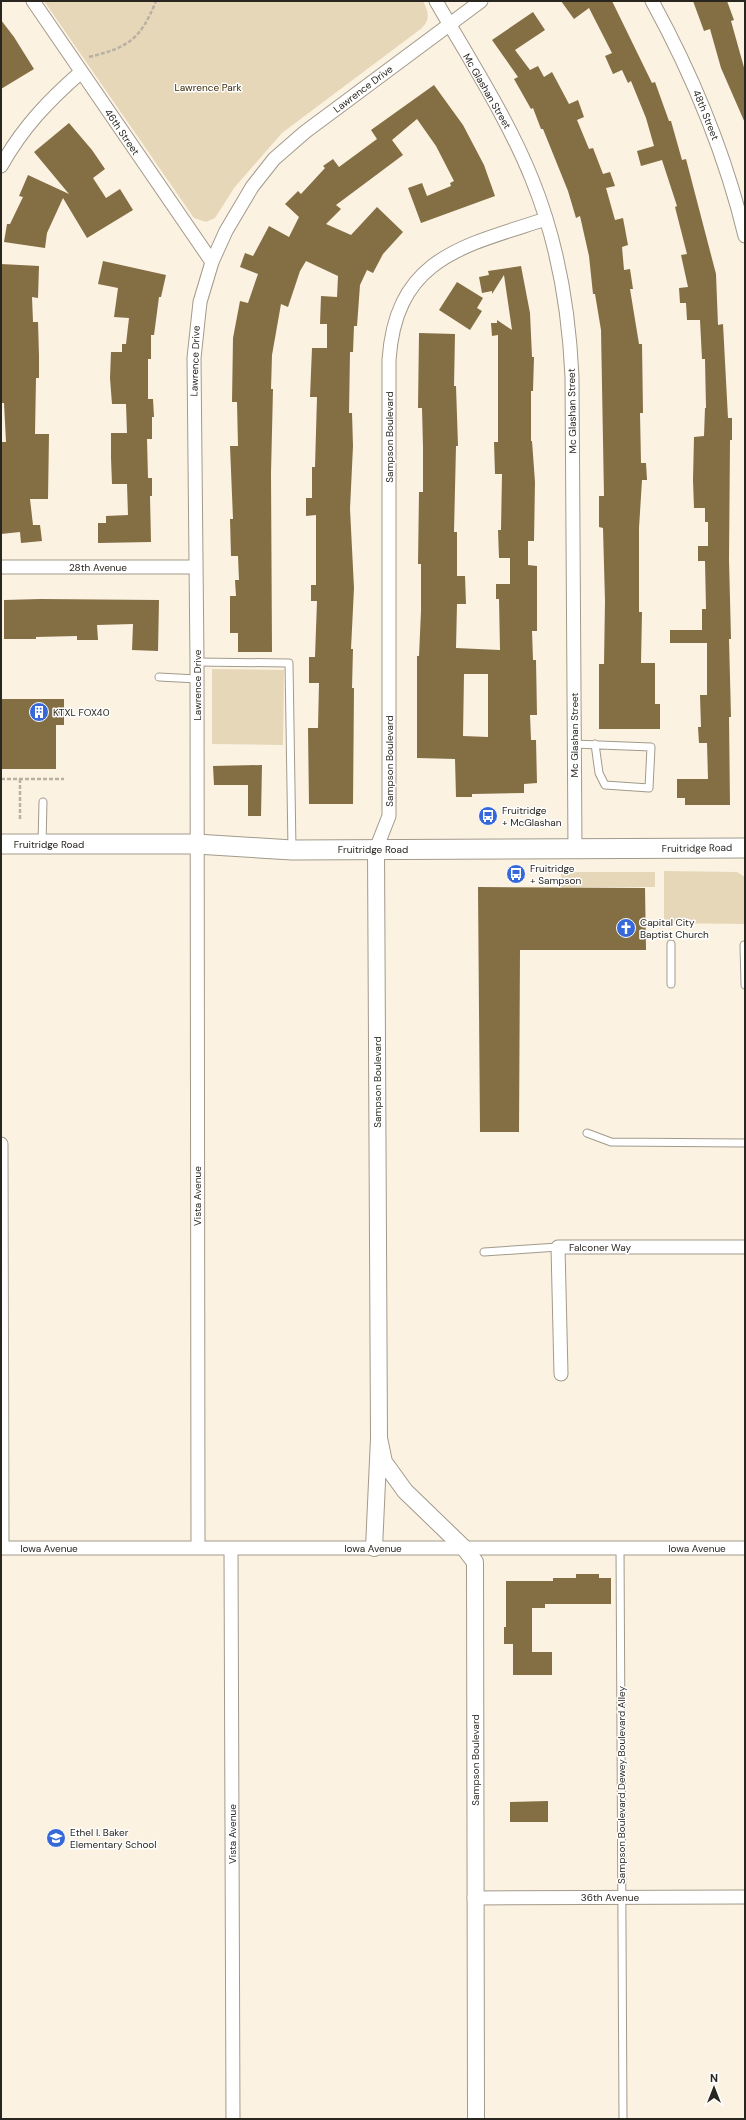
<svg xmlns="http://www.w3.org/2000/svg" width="746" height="2120" viewBox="0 0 746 2120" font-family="'DM Sans',sans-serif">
  <rect width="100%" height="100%" fill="#fbf2e2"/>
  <path fill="#e7d7b9" d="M44,1H423C428,11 431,19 422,28L282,133L234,188L215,218L206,222L194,218Z
    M212,669L284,670L283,745L212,744Z
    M664,871L737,872L745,877V924L664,923Z
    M561,872H655V887H561Z"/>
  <path fill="#846e44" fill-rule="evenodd" d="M561,1H612L652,83L655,82L669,121H671L682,160L686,159L716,274L718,325L723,324L728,418H732V440H730L729,560L731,639H729L731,717H729L730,805H685V798H677V779H708L707,743H699L698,727H701L700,695H707V643H670V630H702V609H706L705,561H698V546H708V522H705V508H694L693,480L694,437L704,436L705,408H706L705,359H702L700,320H687L686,303H680L679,288L688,287L681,255L687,254L675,207L677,206L662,160L641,166L637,151L654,146L646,118L631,81L628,83L622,70L613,74L605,56L612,53L589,8L574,19Z
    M693,1H727L734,20L731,21L745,71V123L721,68L710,29L704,31Z
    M533,12L545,30L515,50L530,70L538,66L544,77L552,72L569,104L578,100L584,117L577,120L589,149L593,148L603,174L610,172L615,186L606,188L615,220L623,218L628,245L622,247L624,270L630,269L633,289H630L639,344H642L643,413H640L641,463H646L647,480H642L639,528V612H642L641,663H655V704H660V729H599V664H604L605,601L603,528L599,527V496H604L601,330L595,294H593L589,256L580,216L576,218L568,191L543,129H541L533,108L531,109L514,79L518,77L492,40Z
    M1,20L14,37L34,69L1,89Z
    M434,85L463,125L484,165L495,196L421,223L408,188L422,183L427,196L451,186L450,183L454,181L436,146L417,119L392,140L403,155L336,205L341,209L326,224L351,235L377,207L403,232L383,254L373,273L367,270L360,285L357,326H354L353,352H350L349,413H352L353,446L350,509L354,588L351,649H353L352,688H354L353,804H309L308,728H318L319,683H309V657H315L317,601H311V585H316V515L306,516V498H312V467H315L317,397H310L312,348H327V324H320L321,296L337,297L338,276L306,261L300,271L288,307L281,304L272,355L271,389H273L271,473L272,652H238V633H230V596H236L235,580H239L238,556H231L230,519H233L230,446H238L237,402H232L233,338L240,301L248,303L258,274L240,267L245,253L253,256L269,226L289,237L299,217L285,204L298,191L301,194L325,168L323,166L333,159L339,167L377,139L371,130Z
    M69,123L92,150L105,169L93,178L106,198L120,189L133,210L87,238L63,198L47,233L45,248L4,242L7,224H10L23,197L19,196L28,175L69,194L34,152Z
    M103,261L166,275L161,297H159L154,335H151V359H148V399H153L154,417H152V439H147L148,478H152V496H150L151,542L98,543V523H106V516L128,515L127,484H112L111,458V433H127L126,404H112L110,378L111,352H122V344H126L129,318L114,317L118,288L98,284Z
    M1,264L39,266L38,298L32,297L33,322H38L39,356V378H36L35,434H49L48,499H30L33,525H40L42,541L21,543L20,532L1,534V442H6L4,403H1Z
    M521,266L530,313L532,357H534L533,391H531V441H532L535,482L534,541H528V565L537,566V631H532L533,660H536L537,715H530L531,740H536L537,783L524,784V793L472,794V797H456L455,759L417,758V656H419L421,611V564H418L419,492H423V447L422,408H418L419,333L455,334L454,386H456L458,446H456L454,532H457V576H465L466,604H457L456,648L500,650L499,599H496V584H510V558H499L498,530H501L502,474H495L494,442H498V335L492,336L491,323H497V320L512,330L504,275L492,294V291L482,293L479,277L489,275L488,271ZM464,674H488V737L463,736Z
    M457,282L483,298L477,308L482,311L470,330L439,310Z
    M40,599L159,600L158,651L132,650L133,624L97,625L98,640H77V636L36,637V639H4V600Z
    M1,699H64V725H56V769H1Z
    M262,765L261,816H248V785H214L213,766Z
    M478,887L645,888L646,950H520L519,1132H480Z
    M576,1574H599V1578H611V1604H545V1608H532V1652H552V1675H513V1644H504V1627H506V1581H553V1578H576Z
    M548,1801V1822H510V1802Z"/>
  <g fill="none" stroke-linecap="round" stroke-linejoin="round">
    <defs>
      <path id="service" d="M197,662L289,663L292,849
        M159,677L197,679
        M574,744L651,747L649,788L605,785L599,773L595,744
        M42,844L43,802
        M744,945L745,985
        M671,984V944
        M587,1133L611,1142L745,1143
        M484,1252L558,1247
        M620,1547L623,2119"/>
      <path id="minor" d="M33,1L212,262
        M436,1C469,59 507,117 532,179C558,243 569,309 572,377L575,850
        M652,1C693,76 725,153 745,236
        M1,166C23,127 48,101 81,72
        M1,567H196
        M376,849L389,816V360C396,257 464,246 546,219
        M1,1144L2,1548
        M561,1374L558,1247H745
        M198,1547L197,662L194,358L200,302L212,262L226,231L252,187L274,159L305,132L481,1
        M1,1548H745
        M231,1549L233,2119
        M474,1898L745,1897"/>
      <path id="tertiary" d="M379,1438L384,1462L405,1491L465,1549L475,1562L476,2119
        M374,1548L379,1438L376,849"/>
      <path id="secondary" d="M1,844H196L292,850L745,848"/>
    </defs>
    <use href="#service" stroke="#a29a8b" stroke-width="9"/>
    <use href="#minor" stroke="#a29a8b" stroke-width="15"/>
    <use href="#tertiary" stroke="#a29a8b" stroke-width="18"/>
    <use href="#secondary" stroke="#a29a8b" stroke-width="21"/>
    <path stroke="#b8b1a4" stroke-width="2.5" stroke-dasharray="4 2" stroke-linecap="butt" d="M89,57C129,47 140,40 156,1
      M1,779H64
      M20,819V779"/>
    <use href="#service" stroke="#fff" stroke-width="7"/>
    <use href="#minor" stroke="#fff" stroke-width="13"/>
    <use href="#tertiary" stroke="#fff" stroke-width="16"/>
    <use href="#secondary" stroke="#fff" stroke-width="19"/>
  </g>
  <defs>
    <symbol id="building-disc" viewBox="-11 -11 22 22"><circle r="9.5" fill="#3768d8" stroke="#fff"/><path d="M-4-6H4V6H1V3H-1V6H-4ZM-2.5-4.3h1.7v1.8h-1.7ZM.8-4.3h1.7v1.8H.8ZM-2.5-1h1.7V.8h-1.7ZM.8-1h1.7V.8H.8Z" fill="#fff"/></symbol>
    <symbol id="bus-disc" viewBox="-11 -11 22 22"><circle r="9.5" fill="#3768d8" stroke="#fff"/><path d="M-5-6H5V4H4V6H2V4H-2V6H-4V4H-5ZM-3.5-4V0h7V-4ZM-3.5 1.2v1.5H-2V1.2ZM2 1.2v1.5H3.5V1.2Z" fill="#fff"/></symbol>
    <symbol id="church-disc" viewBox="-11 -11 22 22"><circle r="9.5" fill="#3768d8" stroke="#fff"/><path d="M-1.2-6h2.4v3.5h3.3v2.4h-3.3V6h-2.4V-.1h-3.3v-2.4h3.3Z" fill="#fff"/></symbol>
    <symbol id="school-disc" viewBox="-11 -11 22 22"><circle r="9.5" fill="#3768d8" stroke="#fff"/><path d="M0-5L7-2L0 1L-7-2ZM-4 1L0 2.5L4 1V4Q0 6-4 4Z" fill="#fff"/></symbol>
  </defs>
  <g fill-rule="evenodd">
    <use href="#building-disc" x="28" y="701" width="22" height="22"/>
    <use href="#bus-disc" x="477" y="805" width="22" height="22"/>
    <use href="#bus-disc" x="505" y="863" width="22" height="22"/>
    <use href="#church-disc" x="615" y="917" width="22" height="22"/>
    <use href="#school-disc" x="45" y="1827" width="22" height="22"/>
  </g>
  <g text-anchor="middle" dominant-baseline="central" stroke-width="3" stroke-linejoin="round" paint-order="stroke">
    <g font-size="10" fill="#382802" stroke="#fff">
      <text x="208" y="87">Lawrence Park</text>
    </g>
    <g font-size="10" fill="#292620" stroke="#fff">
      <text transform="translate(363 89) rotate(-37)">Lawrence Drive</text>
      <text transform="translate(487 91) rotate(60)">Mc Glashan Street</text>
      <text transform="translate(706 115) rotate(68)">48th Street</text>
      <text transform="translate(122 132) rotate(56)">46th Street</text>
      <text transform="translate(195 361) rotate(-88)">Lawrence Drive</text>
      <text transform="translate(572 411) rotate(-91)">Mc Glashan Street</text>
      <text transform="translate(389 437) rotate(-90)">Sampson Boulevard</text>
      <text x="98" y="567">28th Avenue</text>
      <text transform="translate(197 685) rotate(-90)">Lawrence Drive</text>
      <text transform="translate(574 735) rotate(-90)">Mc Glashan Street</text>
      <text transform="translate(389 761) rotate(-90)">Sampson Boulevard</text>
      <text x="49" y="844">Fruitridge Road</text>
      <text transform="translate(697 848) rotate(-1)">Fruitridge Road</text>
      <text x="373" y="849">Fruitridge Road</text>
      <text transform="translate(377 1082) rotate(-90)">Sampson Boulevard</text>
      <text transform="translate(197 1196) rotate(-90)">Vista Avenue</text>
      <text x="600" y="1247">Falconer Way</text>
      <text x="49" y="1548">Iowa Avenue</text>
      <text x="373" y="1548">Iowa Avenue</text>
      <text x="697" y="1548">Iowa Avenue</text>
      <text transform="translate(475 1760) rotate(-90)">Sampson Boulevard</text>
      <text transform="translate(621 1785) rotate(-90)">Sampson Boulevard Dewey Boulevard Alley</text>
      <text transform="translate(232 1834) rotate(-90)">Vista Avenue</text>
      <text x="610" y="1897">36th Avenue</text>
    </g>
    <g font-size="10" fill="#292620" stroke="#fff" text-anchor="start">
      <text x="53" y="712">KTXL FOX40</text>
      <text x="502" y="810">Fruitridge<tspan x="502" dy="12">+ McGlashan</tspan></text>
      <text x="530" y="868">Fruitridge<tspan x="530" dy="12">+ Sampson</tspan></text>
      <text x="640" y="922">Capital City<tspan x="640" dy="12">Baptist Church</tspan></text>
      <text x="70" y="1832">Ethel I. Baker<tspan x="70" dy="12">Elementary School</tspan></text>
    </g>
  </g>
  <rect width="746" height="2120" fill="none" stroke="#292620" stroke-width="4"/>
  <g transform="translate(714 2088)" stroke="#ffffff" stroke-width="3" paint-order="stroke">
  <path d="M0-3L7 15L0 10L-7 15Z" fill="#292620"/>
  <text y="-6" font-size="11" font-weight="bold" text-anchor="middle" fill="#292620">N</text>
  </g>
</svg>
